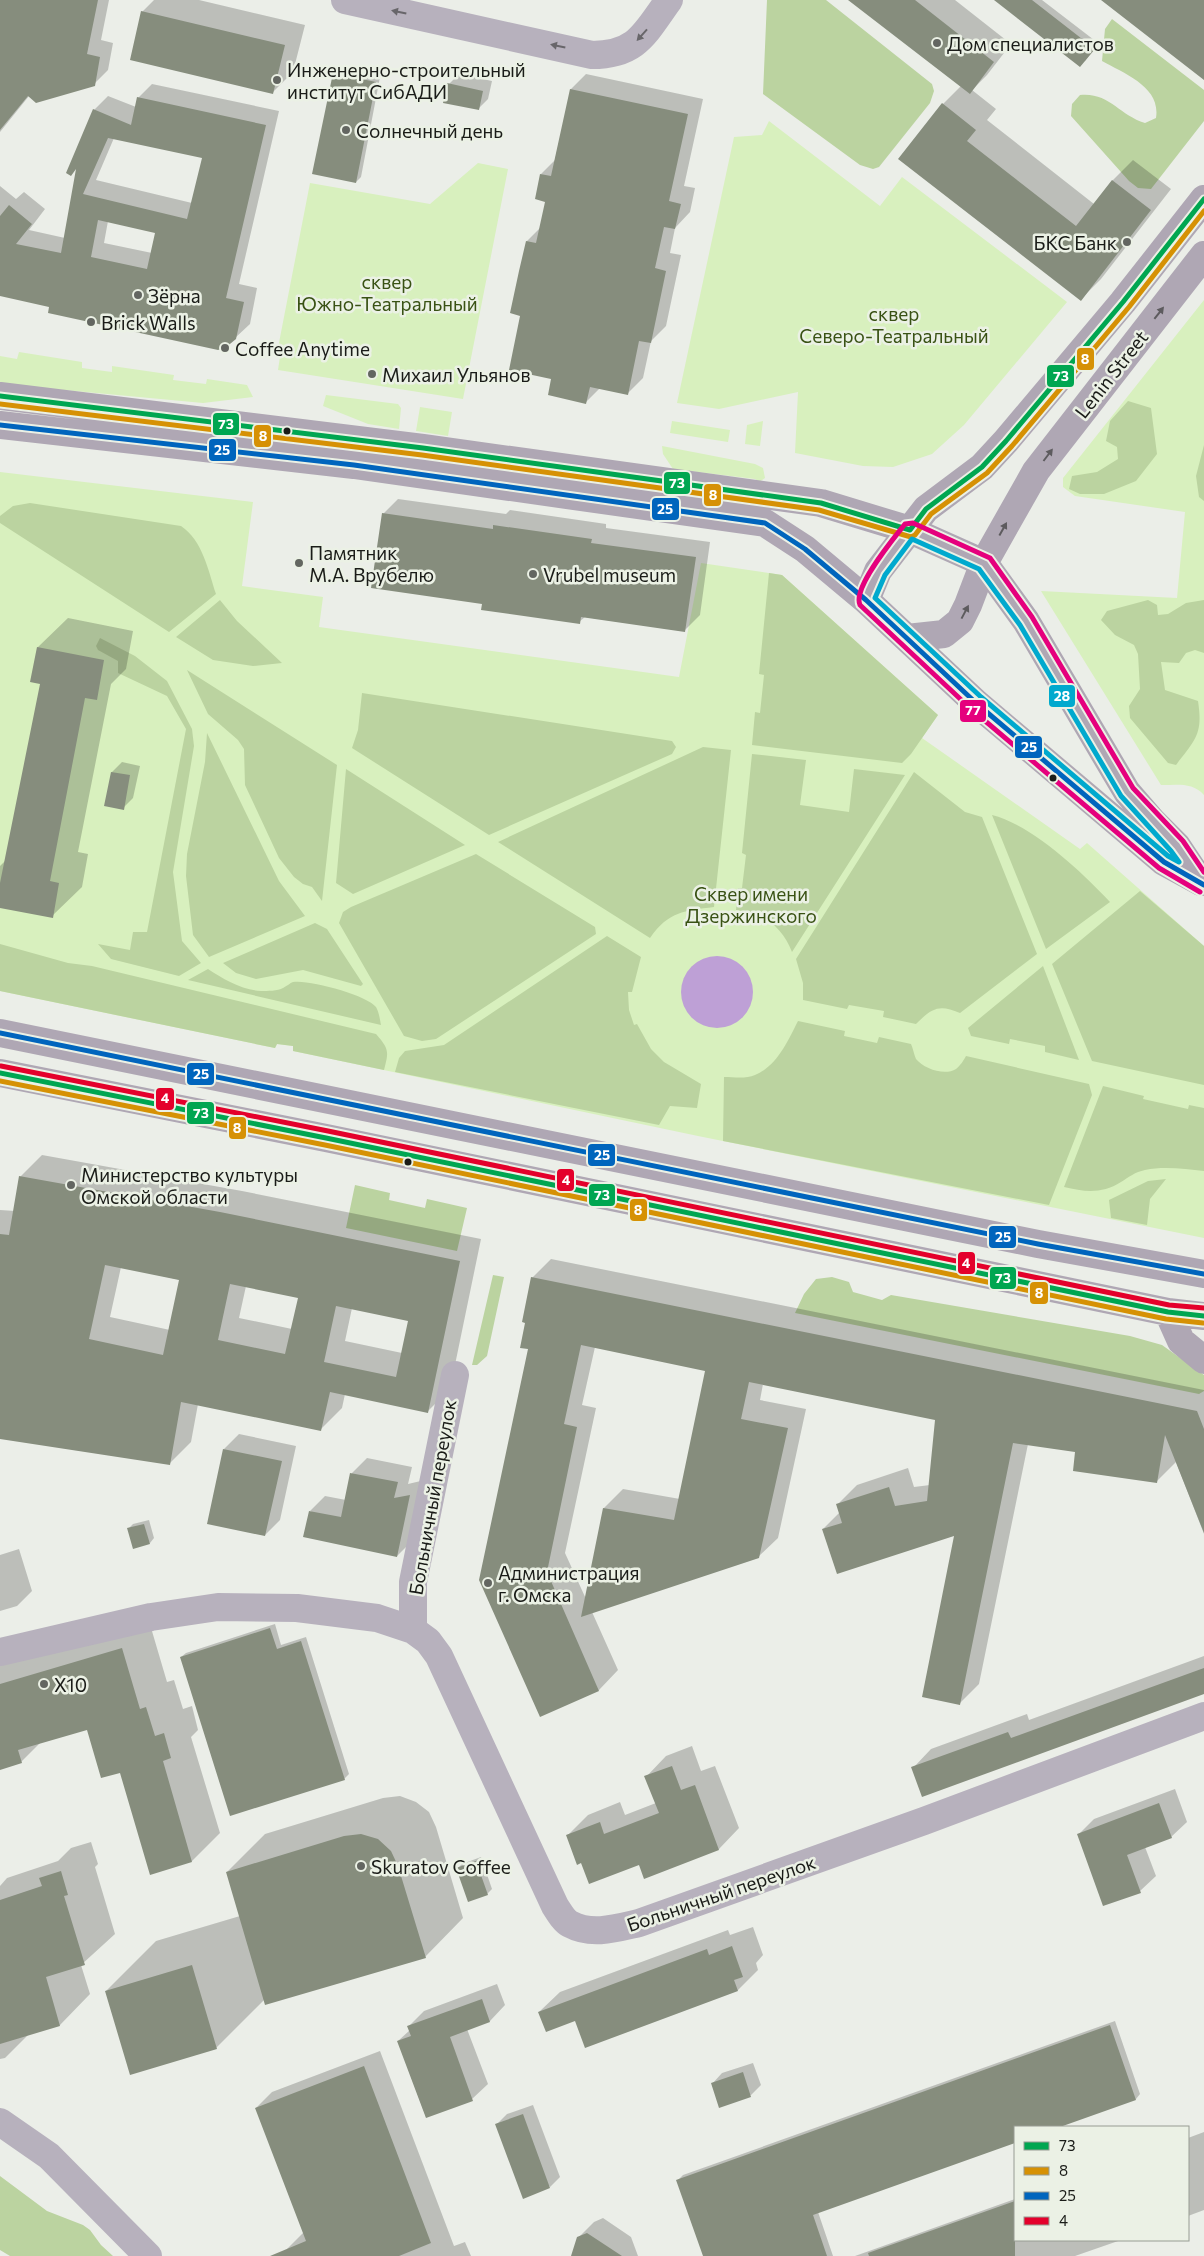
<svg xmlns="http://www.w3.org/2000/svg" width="1204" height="2256" viewBox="0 0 1204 2256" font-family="Commissioner,sans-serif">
  <rect width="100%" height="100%" fill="#ebeee8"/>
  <path fill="#d8f0be" d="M769,121L880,206L902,177L1067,302L964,425L932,454L893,467L863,466L795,453L798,392L719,409L677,403L734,137L762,135Z
    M478,163L508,169L463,399L278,370L281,350L277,353L310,183L430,204Z
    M1204,300V795C1193,782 1177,785 1161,785L1041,591L1177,598L1185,512L1075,496L1063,487V478Z
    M19,352L82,362V368L112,372V366L174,375L173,380L206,384L207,379L247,385L253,397L203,403L0,384V356L17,359Z
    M326,395L398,404L401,408L399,429L368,424L323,406Z
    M420,407L452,412L448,436L416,431Z
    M672,421L730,430L728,442L670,433Z
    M763,421L760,446L745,444L747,425Z
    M662,446L755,464L763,468L765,478L759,482L755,479L673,469L663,454Z
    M0,472L253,502L242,586L323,597L319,627L679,677L701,563L782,575L938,715L922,738L1080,849L1087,843L1204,946V1238L698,1136L293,1051V1046L277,1044L275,1048L0,991Z"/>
  <path fill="#bbd3a0" d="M767,0H826L932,84L934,91L930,103L879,167L873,169L860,165L763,94Z
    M1112,19L1204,90V121L1151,189L1138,188L1129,181L1071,116L1072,104L1080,95C1109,92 1119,115 1145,123L1156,118C1161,87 1125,74 1102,61L1105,29Z
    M1128,401L1151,408L1157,454L1136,481L1104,494H1080L1069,489L1072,476L1097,472L1118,459L1117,447L1106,441L1110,421Z
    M1204,445V501L1199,497L1196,476Z
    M30,503L181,526C203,541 208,570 216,594L169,632L0,523V516L13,506Z
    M769,573L782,575L938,715L911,754L902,763L752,745L755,712L760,713L764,675L759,674Z
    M220,600L237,621L282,663L253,666L213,660L176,637Z
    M1148,600L1157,605L1158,615L1168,614L1186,603L1204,600V653L1195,650L1186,653L1179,663L1161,662L1165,690L1198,701C1203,734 1196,739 1176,765L1168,763L1130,718L1129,706L1140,689L1138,654L1134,645L1115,635L1101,620L1107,611Z
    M100,638L135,656L167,681L192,729L194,746L173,872L182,941L201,963L179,976L111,959L98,944L130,950L133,932H147L186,729L167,696L118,673V661L98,650L96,646Z
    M187,670L337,765L322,901L312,887L303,884L294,877L279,858L245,785L244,749L238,740L208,714Z
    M362,693L672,741L676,747L672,754L489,835L352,748L358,730Z
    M207,733L279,881L305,916L209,957L193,935L186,876L187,854L205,762Z
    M703,747L731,750L714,907C684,911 669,911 650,938L498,842Z
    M752,754L806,760L800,805L849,812L854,769L905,775L792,952C782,926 763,913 736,910L738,888H742L746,855L742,853Z
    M346,769L465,845L353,894L336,883Z
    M914,772L965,812L982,817L1037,954L960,1013C939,1004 932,1008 916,1024L883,1017L884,1011L849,1005L847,1009L803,1000V983L796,959Z
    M992,815C1032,825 1082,872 1110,902L1046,949Z
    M476,854L595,927L596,934L436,1039L422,1041L404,1036L339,923L343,912L351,907Z
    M1140,891L1204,946V1085L1092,1061L1052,964Z
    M315,923L327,929L363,984L361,986L303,970L256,979L236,973L223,963Z
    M607,936L641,957L632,992H628L629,1010L634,1025L637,1024L651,1049L664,1062L701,1084L697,1108L670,1106L659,1125L395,1072L399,1058L405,1051L444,1045Z
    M0,944L68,963L92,966L376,1034C389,1049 389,1051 384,1070L293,1051V1046L277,1044L275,1048L0,991Z
    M1043,966L1079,1060L1045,1052V1046L1010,1039L1009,1044L971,1036L968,1028Z
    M208,969C223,979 242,990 261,991C267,991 278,991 283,988C287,986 290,983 293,982C308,979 367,995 376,1007C379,1012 380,1020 381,1025L188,980Z
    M798,1021L845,1031L844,1036L877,1043L879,1037L911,1044C913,1048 914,1055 916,1059C924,1069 945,1076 956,1069C960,1066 964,1060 966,1056L1089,1084L1092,1095L1049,1205L723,1141L724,1077C734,1077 746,1079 755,1075C777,1066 788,1041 798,1021Z
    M1103,1086L1144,1096L1143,1099L1188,1109L1189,1105L1204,1108V1171C1185,1169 1164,1166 1145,1170C1135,1172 1129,1177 1121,1182C1102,1194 1085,1192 1064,1187Z
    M1166,1179L1150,1199L1147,1225L1111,1218L1109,1200L1148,1181Z
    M355,1185L390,1193L389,1200L425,1208L427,1199L467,1208L457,1251L346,1228Z
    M493,1275L504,1277L487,1356L477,1365H472Z
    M832,1277L849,1282L853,1292L882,1300L891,1295L1130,1336L1162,1345L1204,1375V1391L1199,1394L795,1313L804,1294L816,1279Z
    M0,2176L47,2211L83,2225L90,2230L101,2245L113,2256H10L0,2250Z"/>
  <path fill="#bea0d6" d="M681 992a36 36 0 1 1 72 0a36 36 0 1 1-72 0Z"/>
  <path fill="#0003" fill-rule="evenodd" d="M0,0H109L101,40L113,43L108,70L94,84L29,96L0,132Z
    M154,0H199L305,25L293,72L273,92L142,12Z
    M850,0H955L1011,44L987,75L972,90L996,109L987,120L1094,204L1113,180L1133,160L1171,189L1101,279L1081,299L900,159L943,104L961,86Z
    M1003,0H1042L1098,43L1085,61Z
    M339,69L380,77L361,177L356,182L334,74Z
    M459,74L492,81L488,99L478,109L449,84Z
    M586,74L703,99L684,186L695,188L690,212L675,228L670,253L681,255L666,326L651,341L643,378L627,394L600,388L586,402L553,378L522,316L527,241L541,227L547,201L541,174L555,160L571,89Z
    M152,84L279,111L239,284L257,288L250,324L235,338L0,295V186L16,199L24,192L45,209L29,230L65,238L94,110L108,96L136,107L138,98ZM114,138L203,157L192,203L96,180ZM108,221L156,232L152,253L104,243Z
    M398,499L506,514L510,510L606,524V528L710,542L700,615L684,631L585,617L579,622L483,603L383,514Z
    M68,618L133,631L126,669L111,684L78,852L88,854L82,887L52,916L0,906V866L6,860L42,683L31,681L38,647Z
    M122,762L140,766L133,798L123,808L105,805L112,772Z
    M42,1155L242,1191L481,1239L450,1389L428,1411L345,1394L342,1408L320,1430L198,1404L191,1442L169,1464L0,1437V1210L15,1211L20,1177ZM121,1267L181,1280L170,1330L110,1317ZM246,1286L300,1297L292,1329L239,1318ZM352,1308L409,1320L402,1353L345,1341Z
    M551,1259L1204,1390V1534L1176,1462L1156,1482L1077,1451L1028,1444L979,1684L960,1703L956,1535L823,1529L840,1512L838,1504L857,1485L908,1468L914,1487L930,1485L937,1419L763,1384L760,1400L806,1409L778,1538L758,1557L592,1612L618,1670L599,1690L541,1715L529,1348L532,1278ZM595,1347L706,1370L680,1499L623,1489L604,1508L586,1599L565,1553L596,1408L582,1405Z
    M239,1434L296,1446L280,1520L265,1535L224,1449Z
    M367,1458L412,1467L408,1484L425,1480L412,1541L397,1556L310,1511L325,1496L346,1500L352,1473Z
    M149,1520L154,1538L150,1543L128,1529L133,1524Z
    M19,1549L32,1591L17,1606L0,1611V1555Z
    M149,1621L167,1682L174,1680L183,1709L192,1706L198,1730L191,1737L220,1833L192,1861L151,1873L121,1771L88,1728L41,1742L21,1762L0,1768V1665Z
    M275,1624L281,1645L306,1637L349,1774L344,1779L181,1657L186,1653Z
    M1204,1656V1692L913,1768L931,1749L1027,1714L1029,1720Z
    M692,1746L701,1771L715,1766L739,1828L719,1849L645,1877L639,1864L582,1861L568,1835L588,1815L620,1802L625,1815L656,1803L646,1777L666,1756Z
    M1175,1789L1187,1822L1171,1837L1145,1847L1156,1876L1140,1891L1078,1835L1094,1819Z
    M400,1796L416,1802L429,1812L436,1827L463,1918L425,1957L265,1999L216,2048L106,1991L156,1941L240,1916L227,1872L265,1834L383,1798Z
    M91,1842L98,1864L95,1867L115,1934L81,1965L90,1994L60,2025L29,2034L5,2058L0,2059V1886L7,1878L58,1861L71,1848Z
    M481,1857L492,1889L487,1894L458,1868L462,1864Z
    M753,1927L763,1955L756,1963L758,1970L738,1990L586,2046L576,2019L539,2012L560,1992L728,1930L730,1935Z
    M497,1984L505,2005L490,2021L467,2029L488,2084L472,2099L426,2117L398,2041L410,2030L409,2026L424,2011Z
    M1115,2021L1140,2094L1136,2099L1056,2127H1015V2142L818,2212L833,2256H705L678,2180L683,2175Z
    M380,2051L454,2246L465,2242L471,2256H289L287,2249L304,2232L256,2108L272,2092Z
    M753,2063L761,2085L751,2095L720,2106L712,2084L722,2073Z
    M533,2105L560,2177L550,2187L497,2124L507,2114Z
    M1204,2132V2210L1188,2216V2138Z
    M1015,2199V2240H1121L1075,2256H855Z
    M603,2218L631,2237L638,2256H572L578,2238L594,2222Z"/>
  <path fill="#868d7d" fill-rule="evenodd" d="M0,0H98L87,54L100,57L95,86L36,103L28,96L0,130Z
    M848,0H915L994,62L970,94Z
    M994,0H1032L1095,49L1080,67Z
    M1101,0H1204V80Z
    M141,11L285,45L273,94L130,60Z
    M333,73L376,82L356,183L312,174Z
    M447,83L483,91L479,110L443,103Z
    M570,89L688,114L669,201L681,204L675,229L664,227L655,268L666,271L651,343L639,341L628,395L590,387L586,404L548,395L551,379L509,370L520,316L510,313L519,271L526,241L536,243L545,202L535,199L540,174L551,176Z
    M137,97L266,125L226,298L244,302L236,339L225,348L218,350L48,313L49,307L0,296V216L9,205L32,224L16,244L61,253L76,169L71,176L66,173L93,109L131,125ZM108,138L202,158L187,219L83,194ZM98,220L155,233L147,269L91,257Z
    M942,103L976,130L967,141L1076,226L1112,180L1151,210L1081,301L898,159Z
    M382,513L493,529V525L592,539L591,543L696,557L685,632L581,617L580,624L481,610L482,604L371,588Z
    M37,647L104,660L97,700L85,698L50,881L59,883L53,918L0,908V883L40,684L30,682Z
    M111,772L130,775L124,810L104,806Z
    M19,1176L220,1212L460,1261L428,1413L330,1392L321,1431L181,1402L170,1465L0,1439V1234L9,1235ZM105,1265L179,1280L163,1355L89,1339ZM230,1284L298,1298L285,1354L218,1340ZM336,1306L408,1321L396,1377L324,1362Z
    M531,1277L1197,1411L1204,1429V1533L1165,1435L1157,1483L1073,1471L1075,1452L1013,1443L960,1705L922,1697L954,1536L837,1574L822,1529L842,1523L836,1504L889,1487L895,1506L927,1501L935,1420L749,1382L741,1419L788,1428L759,1558L581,1617L603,1508L674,1520L705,1371L581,1345L564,1424L577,1427L547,1572L599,1691L540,1717L479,1580L528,1349L520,1348L525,1323L522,1322Z
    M223,1449L282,1461L265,1536L207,1524Z
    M350,1473L398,1482L394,1498L410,1495L397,1557L303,1537L309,1511L341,1517Z
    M144,1524L150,1544L133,1549L127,1528Z
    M270,1628L277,1649L301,1641L345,1780L230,1816L180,1657Z
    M122,1648L140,1709L146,1707L155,1736L164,1733L171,1758L163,1761L192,1862L150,1875L120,1773L101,1778L87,1730L18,1750L22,1763L0,1770V1684Z
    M1204,1668V1694L922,1797L911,1767L1008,1732L1011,1738Z
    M672,1766L681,1790L695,1785L719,1850L644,1879L639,1865L589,1884L581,1863L577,1865L566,1835L600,1822L604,1834L659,1813L644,1776Z
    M1159,1803L1172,1838L1127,1855L1141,1893L1103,1906L1077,1834Z
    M361,1834L378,1839L391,1851L398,1866L426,1958L265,2005L226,1872L344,1836Z
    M476,1861L488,1895L468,1902L456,1868Z
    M61,1871L68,1895L64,1896L85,1965L46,1977L60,2026L0,2044V1900L42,1886L39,1878Z
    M732,1946L743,1977L734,1980L738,1991L585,2048L575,2021L546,2032L538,2012L707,1949L709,1955Z
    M192,1965L217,2049L130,2075L105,1991Z
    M482,1999L490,2022L450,2037L473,2101L426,2118L397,2041L411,2036L407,2026Z
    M1110,2025L1136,2100L1060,2127H1015V2143L813,2215L827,2256H703L676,2180Z
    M364,2066L431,2243L399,2256H270L306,2241L255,2108Z
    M743,2072L751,2097L719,2108L711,2083Z
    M523,2114L550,2188L523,2199L495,2124Z
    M1015,2201V2256H869L868,2253Z
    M587,2233L622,2256H571L577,2237Z"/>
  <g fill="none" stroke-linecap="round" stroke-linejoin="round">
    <path stroke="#b7b1bd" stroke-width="28" d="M345,0L592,55C637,55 645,33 669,0
      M413,1630V1582L455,1375
      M0,1652L151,1617L218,1607L297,1608L377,1618L413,1630L428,1641L439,1656L555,1906C559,1912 564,1921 570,1924C592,1936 617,1928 639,1923L924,1821L1204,1716
      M0,2122L49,2156L148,2256"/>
    <path stroke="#afa7b4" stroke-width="28" d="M0,396L423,448L821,503L910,530L984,563L1026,621L1127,792L1152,821L1177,846L1201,882
      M0,425L354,465L765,523L805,549L866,600L976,703L1164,862L1199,881
      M866,600L878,571L926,509L982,467L1006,441L1123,302L1204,199
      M907,638L944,634L960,621L968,605L984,563L1036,471L1204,255
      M0,1033L1038,1244L1204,1274
      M0,1073L326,1138L1168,1312L1204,1316
      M1168,1312L1181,1341L1204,1360"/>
    <defs>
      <path id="bus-1" d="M0,396L423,448L821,503L910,530L926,509L982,467L1006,441L1123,302L1204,199
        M0,1073L326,1138L1168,1312L1204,1316"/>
      <path id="bus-2" d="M0,404L422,455L819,510L911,537L915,535L931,514L987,473L1012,446L1129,307L1204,211
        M0,1081L325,1145L1166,1319L1203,1323"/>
      <path id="bus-3" d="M0,425L354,465L765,523L805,549L866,600L976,703L1164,862L1204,885
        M0,1033L1038,1244L1204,1274"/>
      <path id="bus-4" d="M1,1066L328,1131L1169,1305L1204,1308"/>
      <path id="bus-5" d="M912,539L979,569L1020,625L1121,796L1171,851L1179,862L1168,856L981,697L875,598L885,575Z"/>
      <path id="bus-6" d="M1200,892L1159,868L971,709L860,605C852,588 894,538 905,524L913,523L990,558L1032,617L1133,788L1183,841L1204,872"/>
    </defs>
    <use href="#bus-1" stroke="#ebf1e5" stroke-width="9"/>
    <use href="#bus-2" stroke="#ebf1e5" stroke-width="9"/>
    <use href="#bus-3" stroke="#ebf1e5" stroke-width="9"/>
    <use href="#bus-4" stroke="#ebf1e5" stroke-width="9"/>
    <use href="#bus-5" stroke="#ebf1e5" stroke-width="9"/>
    <use href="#bus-6" stroke="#ebf1e5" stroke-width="9"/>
    <use href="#bus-1" stroke="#00a651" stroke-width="5"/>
    <use href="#bus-2" stroke="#d69104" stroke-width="5"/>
    <use href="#bus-3" stroke="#0065bd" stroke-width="5"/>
    <use href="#bus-4" stroke="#e4002b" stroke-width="5"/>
    <use href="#bus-5" stroke="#00a9ce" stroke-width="5"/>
    <use href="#bus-6" stroke="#e5007d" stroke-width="5"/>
  </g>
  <defs><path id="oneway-solid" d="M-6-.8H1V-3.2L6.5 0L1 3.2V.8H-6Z" transform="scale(1.25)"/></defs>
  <g fill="#68666a">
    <use href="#oneway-solid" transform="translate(399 12) rotate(-168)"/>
    <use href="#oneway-solid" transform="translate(642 35) rotate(132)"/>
    <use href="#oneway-solid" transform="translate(558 46) rotate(-168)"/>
  </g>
  <g fill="#5d5b5e">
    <use href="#oneway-solid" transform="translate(1159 313) rotate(-52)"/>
    <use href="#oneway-solid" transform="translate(1048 455) rotate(-53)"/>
    <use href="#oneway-solid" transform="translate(1003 529) rotate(-61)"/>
    <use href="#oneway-solid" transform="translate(965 612) rotate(-62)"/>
  </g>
  <g fill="#636661" stroke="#ebf1e5" stroke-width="2">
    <circle cx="937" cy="43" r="5"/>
    <circle cx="277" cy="80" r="5"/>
    <circle cx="346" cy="130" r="5"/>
    <circle cx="1127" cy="242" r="5"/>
    <circle cx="138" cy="295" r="5"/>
    <circle cx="91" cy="322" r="5"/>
    <circle cx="225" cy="348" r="5"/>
    <circle cx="372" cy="374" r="5"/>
    <circle cx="299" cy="563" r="5"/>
    <circle cx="533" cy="574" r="5"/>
    <circle cx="71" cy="1185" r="5"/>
    <circle cx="488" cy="1583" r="5"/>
    <circle cx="44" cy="1684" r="5"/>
    <circle cx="361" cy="1866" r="5"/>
  </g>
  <g fill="#1a1c18" stroke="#ebf1e5" stroke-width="2">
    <circle cx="287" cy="431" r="4.5"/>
    <circle cx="1053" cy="778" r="4.5"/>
    <circle cx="408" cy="1162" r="4.5"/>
  </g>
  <g text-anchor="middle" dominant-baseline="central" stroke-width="5" stroke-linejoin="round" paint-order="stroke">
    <g font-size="19" fill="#1a1c18" stroke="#ebf1e5" text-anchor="start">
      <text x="947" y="43">Дом специалистов</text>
      <text x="287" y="69">Инженерно-строительный<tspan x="287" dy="22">институт СибАДИ</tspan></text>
      <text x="356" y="130">Солнечный день</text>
      <text x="1117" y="242" text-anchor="end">БКС Банк</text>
      <text x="148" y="295">Зёрна</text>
      <text x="101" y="322">Brick Walls</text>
      <text x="235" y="348">Coffee Anytime</text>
      <text x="382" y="374">Михаил Ульянов</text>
      <text x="309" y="552">Памятник<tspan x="309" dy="22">М.А. Врубелю</tspan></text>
      <text x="543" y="574">Vrubel museum</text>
      <text x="81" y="1174">Министерство культуры<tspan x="81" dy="22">Омской области</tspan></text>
      <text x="498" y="1572">Администрация<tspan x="498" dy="22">г. Омска</tspan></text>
      <text x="54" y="1684">Х10</text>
      <text x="371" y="1866">Skuratov Coffee</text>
    </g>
    <g font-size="19" fill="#395214" stroke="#ebf1e5">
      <text x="387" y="281">сквер<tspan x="387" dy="22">Южно-Театральный</tspan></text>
      <text x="894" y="313">сквер<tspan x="894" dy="22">Северо-Театральный</tspan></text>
      <text x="751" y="893">Сквер имени<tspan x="751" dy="22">Дзержинского</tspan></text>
    </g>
    <g font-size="19" fill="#1a1c18" stroke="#ebf1e5">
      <text transform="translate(1111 374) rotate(-52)">Lenin Street</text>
      <text transform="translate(432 1497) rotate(-80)">Больничный переулок</text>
      <text transform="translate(721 1893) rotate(-19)">Больничный переулок</text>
    </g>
  </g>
  <g stroke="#ebf1e5" stroke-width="2">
    <rect x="1076" y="347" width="19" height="24" rx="5" fill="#d69104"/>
    <rect x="1046" y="364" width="29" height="24" rx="5" fill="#00a651"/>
    <rect x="212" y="412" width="28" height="24" rx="5" fill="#00a651"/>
    <rect x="253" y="424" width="19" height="24" rx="5" fill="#d69104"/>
    <rect x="208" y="438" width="29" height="24" rx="5" fill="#0065bd"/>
    <rect x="663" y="471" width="28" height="24" rx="5" fill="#00a651"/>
    <rect x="703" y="483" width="19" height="24" rx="5" fill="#d69104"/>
    <rect x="651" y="497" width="29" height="24" rx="5" fill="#0065bd"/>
    <rect x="1048" y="684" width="28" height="24" rx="5" fill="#00a9ce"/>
    <rect x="959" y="699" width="28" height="24" rx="5" fill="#e5007d"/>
    <rect x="1014" y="735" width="29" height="24" rx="5" fill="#0065bd"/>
    <rect x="186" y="1062" width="29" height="24" rx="5" fill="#0065bd"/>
    <rect x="155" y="1087" width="20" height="24" rx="5" fill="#e4002b"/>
    <rect x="186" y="1101" width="29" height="24" rx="5" fill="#00a651"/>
    <rect x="228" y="1116" width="19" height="24" rx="5" fill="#d69104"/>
    <rect x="587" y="1143" width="29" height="24" rx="5" fill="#0065bd"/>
    <rect x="556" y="1168" width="19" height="24" rx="5" fill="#e4002b"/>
    <rect x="588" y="1183" width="28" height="24" rx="5" fill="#00a651"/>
    <rect x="629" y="1198" width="19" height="24" rx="5" fill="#d69104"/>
    <rect x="988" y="1225" width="29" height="24" rx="5" fill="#0065bd"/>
    <rect x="957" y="1251" width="19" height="24" rx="5" fill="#e4002b"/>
    <rect x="989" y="1266" width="28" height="24" rx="5" fill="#00a651"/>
    <rect x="1029" y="1281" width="20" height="24" rx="5" fill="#d69104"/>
  </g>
  <g font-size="14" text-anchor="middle" font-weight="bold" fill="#fff">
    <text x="1085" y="364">8</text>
    <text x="1061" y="381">73</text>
    <text x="226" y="429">73</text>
    <text x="263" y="441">8</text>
    <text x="222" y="455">25</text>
    <text x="677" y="488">73</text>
    <text x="713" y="500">8</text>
    <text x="665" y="514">25</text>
    <text x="1062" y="701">28</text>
    <text x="973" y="715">77</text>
    <text x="1029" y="752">25</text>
    <text x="201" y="1079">25</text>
    <text x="165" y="1103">4</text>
    <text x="201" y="1118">73</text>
    <text x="237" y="1133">8</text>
    <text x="602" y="1160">25</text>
    <text x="566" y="1185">4</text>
    <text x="602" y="1200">73</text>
    <text x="638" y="1215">8</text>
    <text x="1003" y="1242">25</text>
    <text x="966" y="1268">4</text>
    <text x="1003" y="1283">73</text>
    <text x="1039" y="1298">8</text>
  </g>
  <rect x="1014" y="2126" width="175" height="115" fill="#ebf1e5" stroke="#979c93"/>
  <rect x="1024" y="2142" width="25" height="8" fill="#00a651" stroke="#979c93"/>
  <text x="1059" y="2151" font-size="15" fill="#1a1c18">73</text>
  <rect x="1024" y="2167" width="25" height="8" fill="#d69104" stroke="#979c93"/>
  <text x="1059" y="2176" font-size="15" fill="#1a1c18">8</text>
  <rect x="1024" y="2192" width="25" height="8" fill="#0065bd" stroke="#979c93"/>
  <text x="1059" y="2201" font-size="15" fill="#1a1c18">25</text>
  <rect x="1024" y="2217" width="25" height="8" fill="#e4002b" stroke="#979c93"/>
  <text x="1059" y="2226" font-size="15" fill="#1a1c18">4</text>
</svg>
